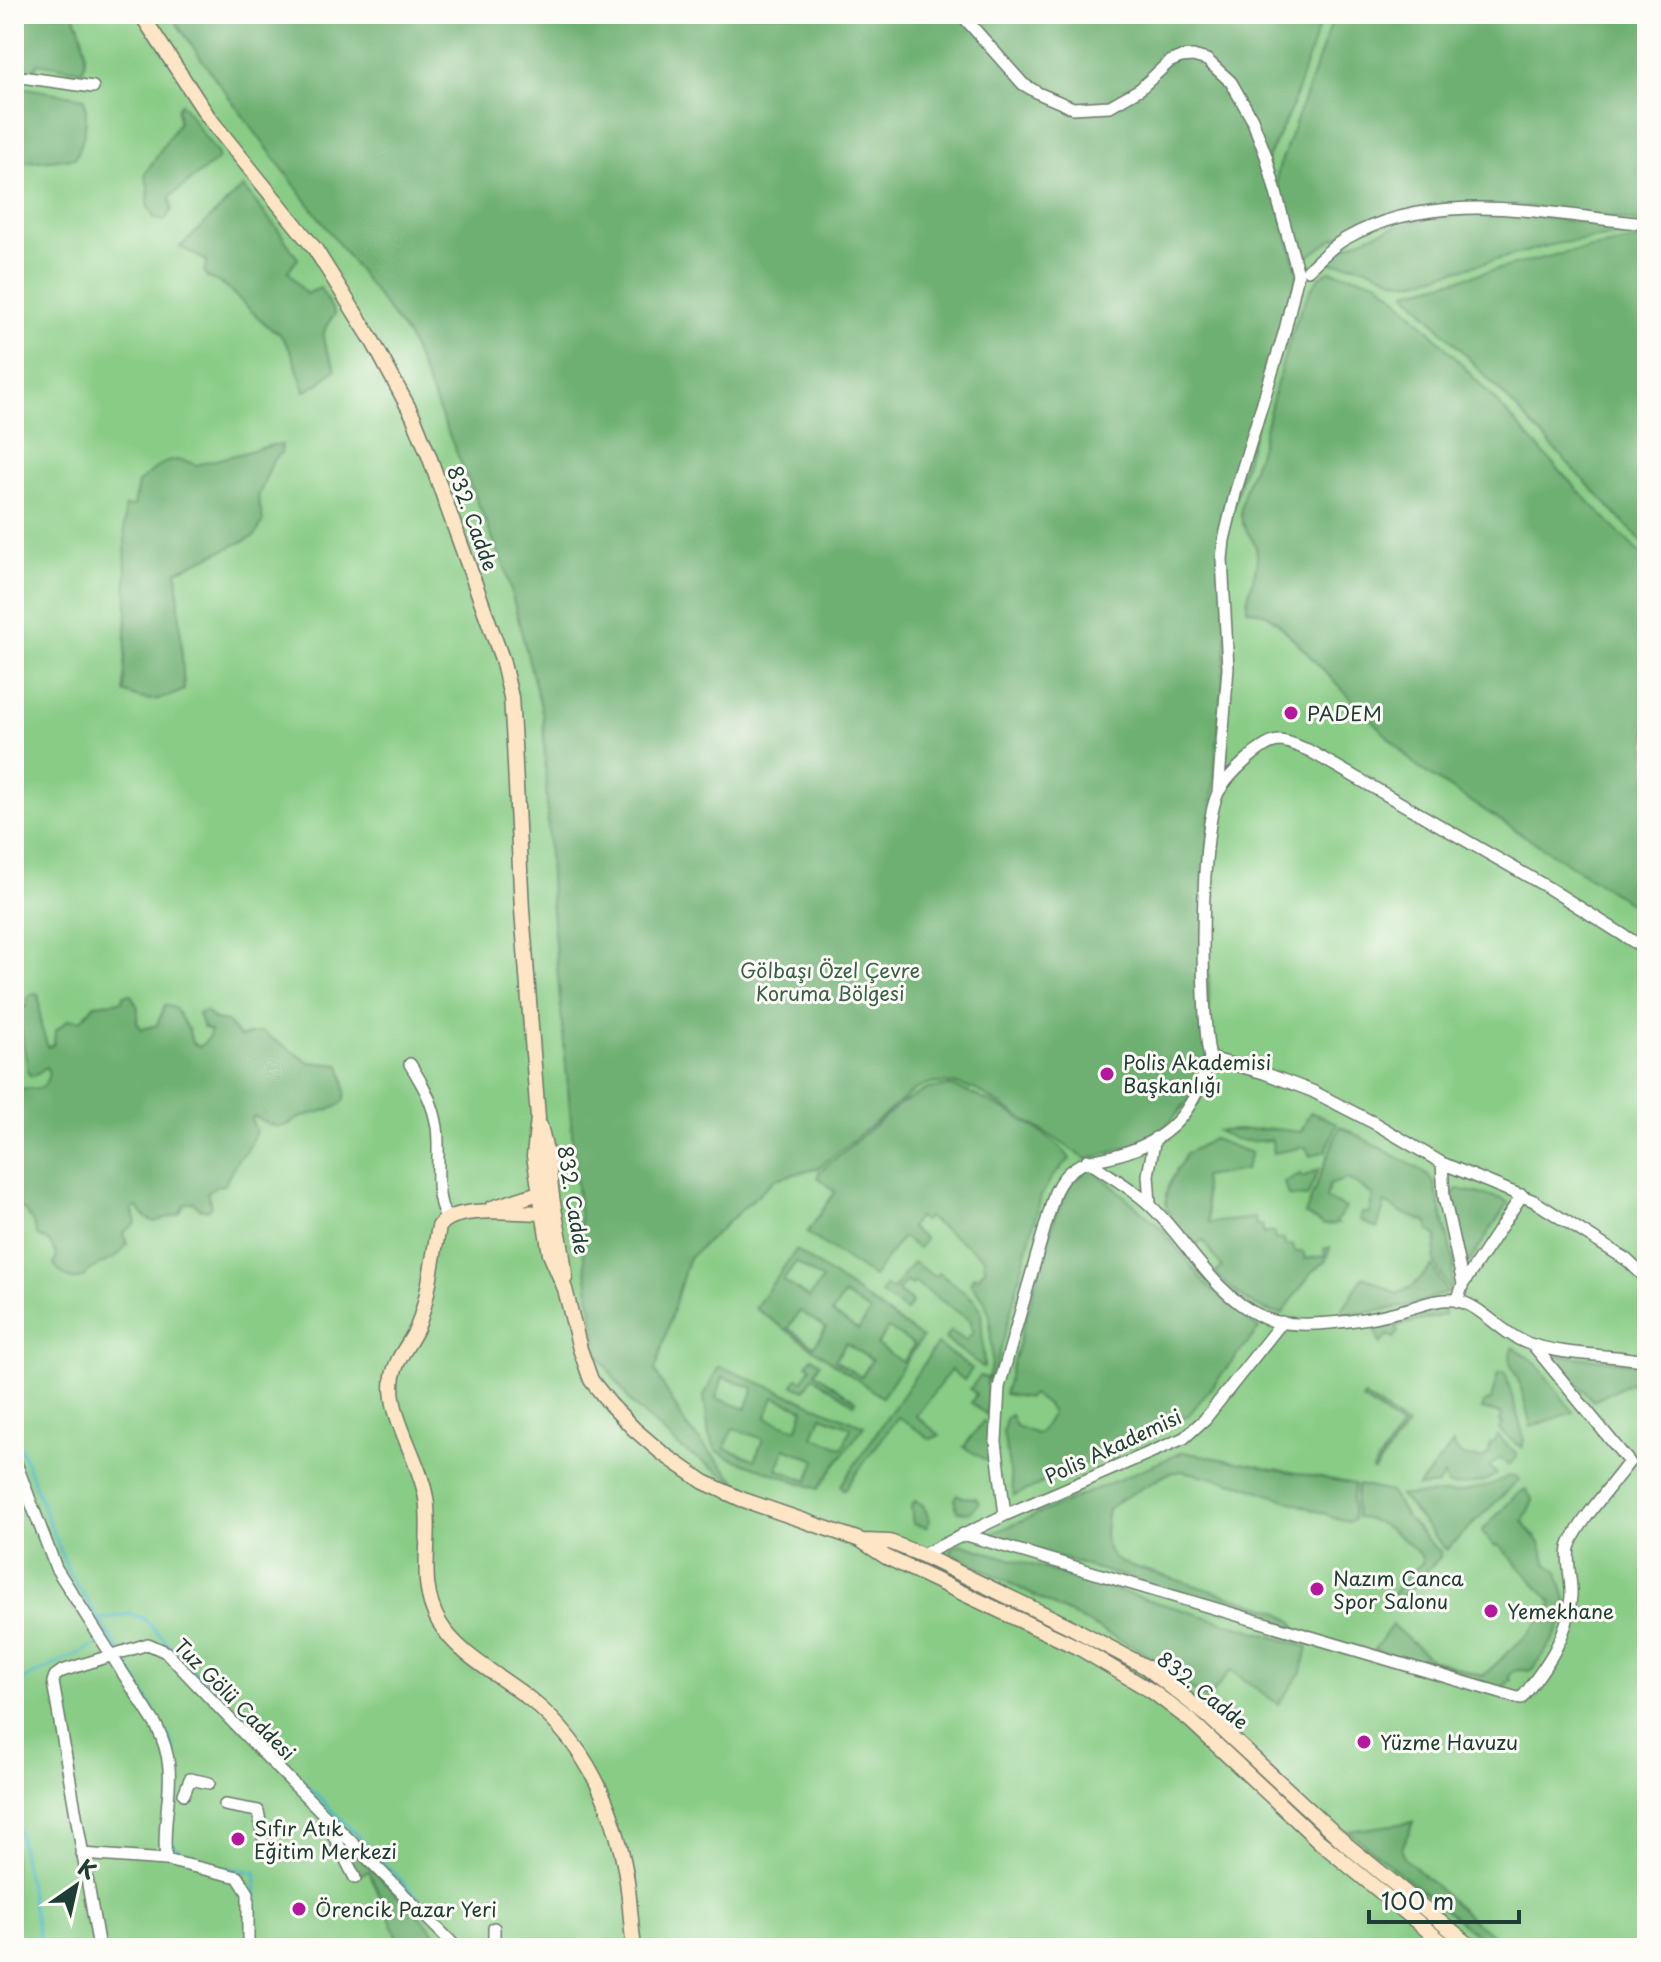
<svg xmlns="http://www.w3.org/2000/svg" width="1661" height="1962" viewBox="0 0 1661 1962" font-family="'Playpen Sans',sans-serif">
  <rect width="100%" height="100%" fill="#fdfcf7"/>
  <filter id="ink" filterUnits="userSpaceOnUse"><feTurbulence type="fractalNoise" baseFrequency=".0125" numOctaves="2"/><feDisplacementMap in="SourceGraphic" scale="16" xChannelSelector="R" yChannelSelector="G"/><feConvolveMatrix kernelMatrix="1 2 1 2 8 2 1 2 1" color-interpolation-filters="sRGB"/></filter>
  <filter id="wash" filterUnits="userSpaceOnUse"><feTurbulence type="fractalNoise" baseFrequency=".006" numOctaves="4" result="noise"/><feDisplacementMap in="SourceGraphic" scale="32" xChannelSelector="R" yChannelSelector="G"/><feGaussianBlur stdDeviation="1.8" result="paint"/><feColorMatrix in="noise" values="0 0 0 0 0 0 0 0 0 0 0 0 0 0 0 0 0 1.4 0 .05"/><feComposite in="paint" operator="in"/></filter>
  <g filter="url(#wash)">
    <rect width="100%" height="100%" fill="#f6e5ce"/>
    <path fill="#88cc85" stroke="#54845c" stroke-width="2" d="M14,14H1647V1948H14Z"/>
    <path fill="#6eb072" stroke="#467653" stroke-width="2" fill-rule="evenodd" d="M14,14H74C81,30 90,55 82,71L38,63L33,72L14,68Z
      M170,14H1323L1291,109L1267,160L1298,274L1224,540L1227,633L1207,862L1210,1058L1201,1087L1155,1138L1087,1160L1053,1137L976,1090L956,1084L942,1083L928,1084L915,1090L818,1168L775,1179L688,1259L655,1371L687,1427L739,1484L682,1449L632,1404L598,1354L582,1243L551,900L543,716L505,568L408,337L217,81Z
      M1335,14H1647V223L1514,205L1368,224L1334,238L1304,260L1298,258L1277,183L1278,170Z
      M14,86L84,98C89,116 84,142 75,158L14,163Z
      M181,103L218,155V159L170,197L172,210L164,221L155,219L147,205L149,190L145,174L179,122L177,109Z
      M243,187L280,232L298,259L288,271L306,294L320,288L335,314C315,337 324,344 336,369L317,385L305,391L291,351L279,333L267,326L224,285L207,277L204,272L207,261L180,247Z
      M1498,212L1524,214L1621,229L1625,230L1626,234L1555,244L1416,281C1394,283 1386,274 1365,267C1349,263 1335,263 1318,263C1376,224 1430,216 1498,212Z
      M1647,238V547L1406,292L1555,255Z
      M1330,271L1377,281L1391,292C1480,378 1558,475 1647,560V914L1417,767L1277,622L1267,614L1247,609C1246,588 1261,569 1256,548C1252,534 1239,527 1241,509C1243,487 1255,466 1261,445C1270,412 1298,279 1330,271Z
      M273,445H282L281,453L273,460L258,497L263,521L255,536L177,571L184,690C161,701 148,704 124,692L127,606L124,507L134,506L138,483C158,465 171,453 196,465Z
      M35,993L39,996L41,1026L48,1047L54,1044L55,1031L68,1020H81L95,1004L121,1001L124,995L131,994L138,1008L137,1023L142,1029L157,1025L165,1005L175,1008L189,1031L192,1043L200,1046L208,1039L211,1031L203,1027L198,1014L205,1011L215,1020L227,1022L240,1037L262,1032L309,1062L340,1065C355,1112 338,1106 301,1117C295,1119 290,1125 284,1126C273,1129 263,1120 254,1116L251,1119L256,1131L247,1151L238,1159L224,1185L216,1186L207,1193L212,1205L208,1210L200,1209L193,1202L185,1204L179,1214L154,1222L146,1218L137,1207L132,1209L136,1223L123,1233L127,1244C115,1263 107,1258 91,1270C86,1272 86,1276 81,1278C71,1283 59,1272 54,1264L57,1255L50,1243L37,1235C35,1222 25,1209 14,1202V1091C32,1083 44,1098 49,1073L46,1067L34,1076L29,1075L19,1022V1007H26L28,997Z
      M950,1086C977,1092 1057,1135 1070,1159L1052,1177L1041,1196L996,1367L993,1376L987,1381V1415L971,1403L976,1394L970,1389L980,1376L988,1378L992,1363L990,1316L984,1299L970,1283L974,1276L978,1278L986,1267L984,1264V1258L927,1217L924,1221L918,1217L910,1228L925,1239L918,1248L902,1237L873,1277L807,1233L835,1192L818,1177L819,1172L900,1104L928,1089Z
      M1310,1112L1337,1123L1326,1151L1310,1156L1306,1147L1273,1153L1272,1140C1251,1142 1236,1143 1218,1131L1274,1129L1301,1132Z
      M1340,1126L1423,1171L1434,1182L1454,1262L1450,1291L1434,1262L1437,1236L1428,1230V1223L1402,1213L1385,1203L1377,1229L1360,1220L1362,1213H1369L1373,1195L1348,1179L1329,1185L1326,1199L1346,1208L1336,1222L1338,1224L1324,1225L1305,1214Z
      M1213,1139L1251,1153L1245,1170L1203,1177L1209,1223L1255,1218L1256,1225H1262L1263,1234L1274,1232L1275,1240L1284,1239L1285,1246L1293,1245L1295,1252H1303L1305,1259L1325,1256L1324,1249L1330,1247L1326,1260L1312,1272L1282,1314C1259,1313 1230,1289 1215,1273L1222,1267L1203,1240L1196,1244L1173,1224L1166,1206V1195L1168,1186L1186,1154Z
      M1091,1167L1162,1229L1206,1284L1259,1329L1188,1416L1014,1496L1003,1432L1006,1418L1011,1415L1016,1426L1036,1434L1041,1431L1052,1413L1047,1405L1032,1394L1028,1398L1004,1394L1056,1213L1070,1184Z
      M1319,1169L1307,1197L1288,1196L1284,1182L1300,1174L1303,1177Z
      M1457,1189L1503,1199L1508,1203L1468,1264L1464,1263L1449,1201Z
      M796,1250L922,1338L882,1397L755,1308ZM796,1262L822,1280L809,1298L783,1280ZM844,1295L870,1312L858,1330L832,1313ZM800,1311L826,1328L814,1346L788,1328ZM888,1328L914,1345L903,1362L877,1345ZM846,1343L872,1360L861,1377L835,1360Z
      M913,1262L936,1277L939,1273L973,1299L981,1309L984,1368L945,1339L951,1331L966,1341L974,1331L971,1328V1321L914,1282L912,1285L906,1281L898,1291L912,1302L906,1311L881,1294L885,1286L893,1290Z
      M1432,1266L1447,1293L1402,1307L1343,1316L1342,1310L1364,1276L1397,1294L1413,1286Z
      M1440,1307H1443L1444,1315L1396,1326L1398,1332L1394,1338L1388,1335L1380,1344L1373,1323Z
      M937,1344L972,1369L964,1380L951,1370L916,1416L940,1435L931,1439L898,1417L844,1490L841,1485Z
      M1513,1347L1535,1362L1573,1412L1531,1427L1520,1384L1510,1362L1511,1350Z
      M1554,1355L1635,1363L1647,1367V1387L1630,1383L1593,1401L1554,1359Z
      M812,1357L820,1363L815,1373L856,1401L854,1404L813,1377L805,1390L793,1385L797,1378L803,1380L811,1367L807,1364Z
      M719,1366L864,1426L818,1489L730,1458L716,1450L709,1436L704,1396ZM723,1377L754,1388L746,1409L716,1398ZM774,1397L804,1409L797,1429L766,1418ZM821,1416L851,1427L843,1448L813,1437ZM733,1428L763,1439L755,1460L725,1448ZM785,1448L816,1460L808,1481L777,1469Z
      M1505,1372L1524,1438L1522,1448L1499,1430L1503,1424L1500,1422L1502,1414L1481,1409L1483,1403L1491,1400L1498,1373Z
      M1364,1396L1407,1426L1374,1471L1372,1470L1402,1427L1362,1399Z
      M983,1421L989,1425L992,1464L964,1447Z
      M1497,1435L1516,1454L1517,1457L1509,1465L1500,1458L1489,1466L1497,1474C1483,1484 1468,1485 1450,1486L1447,1485L1444,1476L1437,1485L1418,1487L1453,1444C1463,1462 1467,1455 1482,1459L1489,1453L1490,1443H1493Z
      M1183,1452L1355,1484L1352,1501L1354,1520L1348,1522L1243,1485L1183,1471L1169,1473L1120,1500L1108,1509C1105,1530 1100,1548 1119,1562L1277,1611L1294,1622L1297,1628L986,1536Z
      M1509,1476H1516L1519,1480L1446,1550L1400,1495C1438,1495 1475,1495 1509,1476Z
      M1358,1485L1390,1492L1408,1519L1440,1553V1557L1394,1605L1389,1601L1402,1581L1422,1563V1557C1405,1539 1382,1519 1357,1518L1355,1504Z
      M1526,1490L1533,1500L1523,1521L1540,1543L1547,1564L1558,1571C1559,1581 1563,1588 1565,1596C1571,1617 1546,1652 1534,1668L1530,1671C1522,1669 1513,1668 1509,1677L1511,1680L1500,1689L1374,1650L1392,1625L1432,1660L1483,1676L1531,1631L1553,1603L1500,1546H1494L1482,1531L1517,1494Z
      M957,1494L962,1497L976,1498L979,1503L969,1513L957,1511L954,1499Z
      M915,1501L923,1505L930,1520L927,1527L913,1524L911,1507Z
      M960,1544L1308,1647L1302,1672L1278,1704L1231,1670L1207,1700L1138,1649L951,1553L952,1548Z
      M1413,1822L1402,1848L1404,1858L1478,1925L1512,1948H1492L1348,1831Z
      M338,1836L451,1948H402L369,1871L358,1875Z"/>
    <g fill="none" stroke-linecap="round" stroke-linejoin="round">
      <path stroke="#4cb7c9" stroke-width="3" d="M14,1431L69,1573L119,1650
        M98,1620L130,1614L143,1618L430,1910L471,1948
        M123,1657L173,1744L178,1769L172,1819
        M14,1684L101,1643
        M14,1809L41,1948
        M170,1838C178,1864 232,1869 256,1872L255,1948"/>
    </g>
  </g>
  <g filter="url(#ink)">
    <g fill="none" stroke-linecap="round" stroke-linejoin="round">
      <defs>
        <path id="street" d="M961,14L1023,84L1038,93L1073,108L1110,106L1140,89L1169,62L1181,57L1193,56L1207,60L1231,82L1252,119L1266,156L1298,274L1285,330L1236,490L1224,540L1222,559L1228,668L1218,793
          M14,76L93,87
          M1308,270C1320,259 1331,247 1345,239C1436,186 1550,215 1647,224
          M1210,1058C1200,1016 1199,826 1219,791C1228,776 1261,742 1279,741C1289,741 1299,747 1308,750L1547,887L1647,950
          M1210,1058L1264,1073L1312,1091L1376,1124L1442,1163L1534,1201L1627,1260L1647,1279
          M410,1064C423,1085 433,1102 437,1127C441,1158 432,1189 446,1218
          M1087,1160C1107,1175 1133,1188 1151,1206C1189,1243 1212,1293 1262,1317C1293,1332 1367,1320 1400,1311C1417,1307 1436,1298 1454,1300C1481,1304 1501,1334 1527,1343C1564,1356 1608,1354 1647,1361
          M1442,1163L1444,1197L1463,1284
          M1150,1204L1148,1175L1155,1138
          M1457,1301L1463,1284L1522,1195
          M14,1458L56,1568L156,1725C183,1776 160,1808 166,1860
          M1005,1515L996,1442L999,1387L1055,1192C1072,1156 1095,1163 1127,1152C1177,1135 1195,1105 1210,1058
          M963,1534L1521,1699C1545,1668 1569,1637 1571,1596C1572,1580 1566,1563 1569,1548C1574,1528 1615,1481 1629,1462L1533,1345
          M922,1555L1005,1515L1184,1438L1205,1419L1282,1322
          M184,1794L190,1779L209,1783
          M225,1805L258,1811L263,1837
          M327,1822L355,1878
          M82,1854L166,1860L238,1877L248,1893V1948
          M494,1928V1948
          M99,1948L53,1682L55,1676L62,1671L148,1644L166,1652L246,1736L457,1948"/>
        <path id="secondary" d="M141,14L209,118L315,249L372,340L413,416L429,456L502,659L511,697L514,744L522,910L538,1118L534,1156L550,1254L565,1289L580,1349L591,1380L610,1404L634,1429L662,1453L704,1482L741,1499L860,1540L886,1557L1081,1649L1153,1692L1191,1721L1320,1842L1449,1948
          M540,1126C547,1149 549,1172 552,1196C556,1224 564,1250 565,1278
          M492,1208L539,1193L545,1194
          M554,1208L542,1213C517,1213 453,1204 439,1227C432,1260 429,1297 417,1328C410,1344 396,1358 393,1376C386,1414 420,1459 426,1498C433,1540 416,1582 439,1622C459,1656 500,1675 531,1700C583,1742 611,1799 624,1864C630,1891 630,1920 634,1948
          M863,1541L890,1542L922,1555L1073,1628L1146,1667L1208,1716L1347,1845L1473,1948"/>
      </defs>
      <use href="#street" stroke="#6a786a" stroke-width="14"/>
      <use href="#secondary" stroke="#6a786a" stroke-width="17"/>
      <use href="#street" stroke="#fff" stroke-width="11"/>
      <use href="#secondary" stroke="#fde5c5" stroke-width="14"/>
    </g>
  </g>
  <g fill="#b5179e" stroke="#fdfcf7" stroke-width="3">
    <circle cx="1291" cy="713" r="8"/>
    <circle cx="1107" cy="1074" r="8"/>
    <circle cx="1317" cy="1589" r="8"/>
    <circle cx="1491" cy="1611" r="8"/>
    <circle cx="1364" cy="1742" r="8"/>
    <circle cx="238" cy="1839" r="8"/>
    <circle cx="299" cy="1909" r="8"/>
  </g>
  <g text-anchor="middle" dominant-baseline="central" stroke-width="6" stroke-linejoin="round" paint-order="stroke">
    <g font-size="20" fill="#1f3d34" stroke="#fdfcf7">
      <text transform="translate(473 518) rotate(70)">832. Cadde</text>
      <text transform="translate(574 1200) rotate(81)">832. Cadde</text>
      <text transform="translate(1113 1446) rotate(-25)">Polis Akademisi</text>
      <text transform="translate(1203 1690) rotate(39)">832. Cadde</text>
      <text transform="translate(235 1699) rotate(45)">Tuz Gölü Caddesi</text>
    </g>
    <g font-size="20" fill="#1f3d34" stroke="#fdfcf7" text-anchor="start">
      <text x="1307" y="713">PADEM</text>
      <text x="1123" y="1062">Polis Akademisi<tspan x="1123" dy="23">Başkanlığı</tspan></text>
      <text x="1333" y="1578">Nazım Canca<tspan x="1333" dy="23">Spor Salonu</tspan></text>
      <text x="1507" y="1611">Yemekhane</text>
      <text x="1380" y="1742">Yüzme Havuzu</text>
      <text x="254" y="1828">Sıfır Atık<tspan x="254" dy="23">Eğitim Merkezi</tspan></text>
      <text x="315" y="1909">Örencik Pazar Yeri</text>
    </g>
    <g font-size="20" fill="#396148" stroke="#fdfcf7">
      <text x="830" y="970">Gölbaşı Özel Çevre<tspan x="830" dy="23">Koruma Bölgesi</tspan></text>
    </g>
  </g>
  <rect width="1661" height="1962" fill="none" stroke="#fdfcf7" stroke-width="48"/>
  <g transform="translate(76 1886) rotate(34)" stroke="#fdfcf7" stroke-width="6" paint-order="stroke">
  <path d="M0-6L14 30L0 20L-14 30Z" fill="#1f3d34"/>
  <text y="-12" font-size="22" font-weight="bold" text-anchor="middle" fill="#1f3d34">K</text>
  </g>
  <path d="M1369 1910v12h150v-12" fill="none" stroke="#1f3d34" stroke-width="4"/>
  <text x="1381" y="1910" font-size="24" fill="#1f3d34" stroke="#fdfcf7" stroke-width="6" paint-order="stroke">100 m</text>
</svg>
